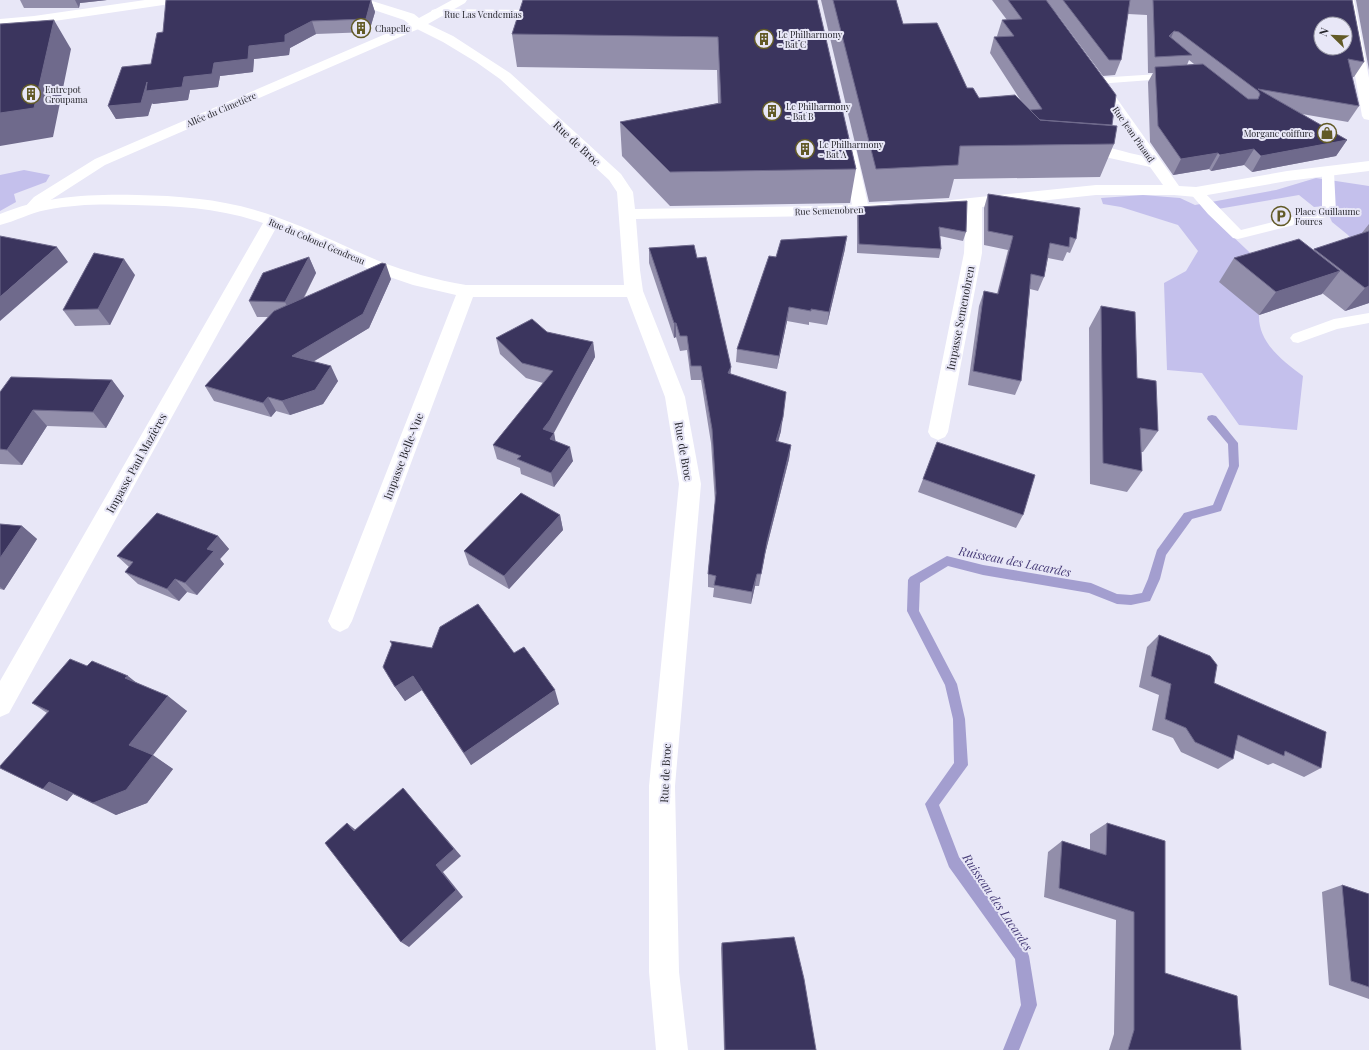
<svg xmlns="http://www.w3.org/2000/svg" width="1369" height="1050" viewBox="0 0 1369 1050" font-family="'Playfair Display',serif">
  <rect width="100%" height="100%" fill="#e8e7f7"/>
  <path fill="#c4c0ec" d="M24,170L50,175L46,182L14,194L16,202L0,211V175Z
    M1316,178L1369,186V245L1354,243L1348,235L1332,222L1325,206L1314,207L1299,195L1206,211L1266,268L1240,298L1259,315C1258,343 1283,361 1303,376L1297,430L1239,425L1202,373L1167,370L1164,283L1186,271L1198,251L1178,225L1121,207L1103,204L1101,198L1143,195L1180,198L1195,205L1276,190Z"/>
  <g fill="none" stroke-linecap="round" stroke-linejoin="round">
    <path fill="#a39ecf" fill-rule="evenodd" d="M1212,415L1216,416L1238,443L1239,466L1221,511L1192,519L1166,555L1160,579L1150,601L1131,605L1117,604L1089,593L983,575L948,566L920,583L919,611L957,684L965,719L968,765L939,805L959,857L1027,951L1029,956L1037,1005L1019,1050H1003L1021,1005L1015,959L949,867L925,804L954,763L953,719L945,685L907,611L908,580L910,577L947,556L983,565L1091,583L1117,594L1131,595L1142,593L1148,579L1157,550L1184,513L1213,505L1229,466L1228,444L1207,419L1208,416Z"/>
    <path fill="#fff" fill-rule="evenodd" d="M1174,73L1178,74L1180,76L1178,78L1097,84L1093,83L1091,81L1093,79L1097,78Z
      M1328,168L1333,169L1334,172L1336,212L1334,215L1238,239L1233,238L1208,214L1189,192L1191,189H1201L1241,230L1322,210V172L1323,169Z
      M1369,313V323L1337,329L1298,343L1293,342L1290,338L1293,334L1334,319Z"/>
    <path fill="#fff" fill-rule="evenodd" d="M436,9L549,10L553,11L555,14L553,17L549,18L432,16L430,13L432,10Z
      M418,20L423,21L424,24L423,27L105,165L46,203C39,210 36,214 26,211L24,208L34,197L95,159Z
      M848,145L853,147L856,150L869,209L867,212L861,214L855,212L853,209L840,150L843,147Z"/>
    <path fill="#fff" fill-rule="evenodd" d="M145,0H176L174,3L170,4L34,24L0,27V19L34,16Z
      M351,0H369L414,14L419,18L452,0H467L465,3L428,24L453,36L510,73L621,174L633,192L635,209L819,206L888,203L894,205L896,208L894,211L888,213L819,216L636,219L640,270L643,291L685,397L701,484L675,786L679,972L688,1050H656L649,972V786L679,484L665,397L627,297H473L352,621L348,628L340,632L332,628L328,621L456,295L413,285L378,273L276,228L9,713L0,717V681L263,223C220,208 178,206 134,205C104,204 75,204 46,210C30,213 16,221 0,225V214C44,196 90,194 137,195C186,196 232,200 279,218C313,230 345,247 379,261C407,272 436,280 466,285H624L617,192L609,180L500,79L476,62L443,42L413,27L404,20L353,3Z
      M1098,78L1103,79L1179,186L1196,187L1287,171L1369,161V171L1287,181L1196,197L1174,195H1096L982,207V253L948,432L945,437L938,440L931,437L928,432L964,253L966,208L938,210L932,208L930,205L932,202L1096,185H1163L1150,167L1096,155L1076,152L1073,149L1076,146C1096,141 1122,152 1143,156L1091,82L1093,79Z"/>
    <path fill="#fff" fill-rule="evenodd" d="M1342,0H1354L1369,78V120L1364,119L1362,116Z"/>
  </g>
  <path fill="#928eaa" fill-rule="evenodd" d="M20,0H107L80,3L79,8H24Z
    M166,0H371L375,12L369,32L316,34L290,48L289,55L254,59L253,72L220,76L218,87L190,90L188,100L153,104L152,103L148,116L116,119L108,106L151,64L163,32Z
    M817,0L856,169L850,203L670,206L622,156L620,122L718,103L717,70L517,67L512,34Z
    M821,0H896L903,24L967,88L979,98L1021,101L990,53L994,37H998L997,36L1002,20H1007L992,0H1352L1364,62L1354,77H1352L1359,106L1348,122L1302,114L1347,140L1336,156L1252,172L1244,165L1211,171L1209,169L1173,175L1150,142L1148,82L1153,73H1148L1147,15L1128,14L1121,60L1115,75L1103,76L1056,13L1112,125L1114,144L1100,177L954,179L949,198L869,202ZM1189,60L1194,64L1187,65Z
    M1356,0H1369V70Z
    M988,194L1076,239L1070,253L1067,252L1063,261L1048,258L1044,277L1038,291L1030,289L1021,381L1015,395L968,385L979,306L984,291L997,294L1008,250L984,245V208Z
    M858,207L966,232L963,241L940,236L941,249L939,258L857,253V216Z
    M1369,224V303L1345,311L1322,293V294L1259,315L1219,282L1234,258L1313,250L1314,249L1361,234Z
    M649,248L697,258L731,367L730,373L781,431L778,442L791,445L789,459L765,554L759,586H755L751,604L713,597L714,588L708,587V574L715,503L711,443L701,380H691L687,350L680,351L676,337L674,338L649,263Z
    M845,249L827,325L809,322V325L787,321L777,369L736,362L737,349L776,257Z
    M309,257L316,273L304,298L391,279L369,328L313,362L338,381L323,404L290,415L276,411L271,417L214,401L205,386L268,317H257L249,301Z
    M135,275L110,325L75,326L63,310Z
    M1101,306L1137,378L1158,431L1143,452H1141L1142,471L1127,492L1090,484L1089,328Z
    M547,332L593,342L595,357L554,433L555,441L573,461L554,487L521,474L520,468L497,459L493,445L543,383L526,378L500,354L496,338Z
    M112,380L124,396L106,428L47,426L22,465L0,464V392Z
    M923,479L1023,515L1016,528L918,492Z
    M560,515L563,530L509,589L469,565L464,551Z
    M0,524L22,526L37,539L4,590L0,589Z
    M218,536L229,549L220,559L224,564L197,595L187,592L179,601L138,584L125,572L129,567L117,556Z
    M1159,635L1214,683L1321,768L1304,777L1273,763L1268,765L1235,750L1233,759L1218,769L1181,752L1173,738L1152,730L1159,695L1139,687L1147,647Z
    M432,648L514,653L559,704L471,765L422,690L405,701L395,687Z
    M87,666L136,683L187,711L152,755L173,769L147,803L116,815L73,794L67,801L0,768L47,713L32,703Z
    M1107,823L1165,973L1241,1050H1109L1114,1034L1116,920L1044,897L1048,852L1062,841L1090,850V834Z
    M1342,885L1369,894V999L1329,985L1322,892Z
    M722,943L816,1050H724L721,948Z"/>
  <path fill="#6f6a8c" d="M75,0H107L80,3L79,8Z
    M371,0L375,12L369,32L366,19Z
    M54,20L71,49L53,137L0,146V113Z
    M312,21L316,34L290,48L289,55L254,59L253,72L220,76L218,87L190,90L188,100L153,104L152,103L148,116L116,119L108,106L147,82L184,77L249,46L285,35Z
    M1174,31L1167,47L1169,36Z
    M1347,140L1336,156L1252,172L1261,156Z
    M1254,149L1244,165L1211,171L1220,155Z
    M1218,153L1209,169L1173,175L1181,159Z
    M847,236L845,249L827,325L829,312Z
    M57,247L68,262L0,321V297Z
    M309,257L316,273L293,318L285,302Z
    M124,259L135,275L110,325L98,309Z
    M386,264L391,279L369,328L299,370L292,356Z
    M1340,271L1322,294L1259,315L1276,292Z
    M1369,286V303L1345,311L1365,288Z
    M789,307L787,321L777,369L779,356Z
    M674,323H676V337L674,338Z
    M593,342L595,357L553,434L554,433L557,448L543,429Z
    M331,366L338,381L323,404L290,415L282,401Z
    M731,367L730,381L728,373Z
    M112,380L124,396L106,428L93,412Z
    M268,397L276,411L271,417L263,403Z
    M33,410L47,426L22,465L7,450Z
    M783,417L781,431L774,455L776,441Z
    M791,445L789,459L765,554L759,586L767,542Z
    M570,447L573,461L554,487L551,473Z
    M560,515L563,530L509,589L504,576Z
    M22,526L37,539L4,590L0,587V558Z
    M218,536L229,549L220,559L224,564L197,595L185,583L207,549Z
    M757,574L755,586L751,604L752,592Z
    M175,579L187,592L179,601L167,589Z
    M128,676L147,691L125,678Z
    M413,676L422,690L405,701L395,687Z
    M555,690L559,704L471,765L464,753Z
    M168,696L187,711L150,759L129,745Z
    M153,755L173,769L147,803L116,815L93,803Z
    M49,782L73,794L67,801L43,789Z
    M403,788L461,856L443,872L463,897L409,947L401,942L436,865Z
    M347,823L357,831H354Z"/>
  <path fill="#3b355e" stroke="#6f6a8c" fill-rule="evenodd" d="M166,0H371L366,19L312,21L285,35V42L249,46L248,59L214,63L212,74L184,77L182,87L146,91L147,82L141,103L108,106L122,67L151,64L157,33L163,32Z
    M523,0H817L856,169L670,172L620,122L721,103L718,37L512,34Z
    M833,0H896L903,24L937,23L967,88H973L979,98L1015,95L1040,120L1117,126L1114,144L960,146L958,165L876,169Z
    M1008,0H1046L1116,95L1112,125L1040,120L1030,110L1042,109L994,37L1014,36L1002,20L1022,19Z
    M1063,0H1130L1121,60H1109Z
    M1153,0H1352L1364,62L1348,59L1359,106L1258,89L1347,140L1261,156L1254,149L1220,155L1218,153L1181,159L1158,126L1155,67L1203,64L1248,99H1258L1260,94L1258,91L1179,32L1174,31L1169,36L1192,55L1155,57ZM1321,24H1345V48H1321Z
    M54,20L34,108L0,113V24Z
    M988,194L1080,208L1076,239L1070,237L1069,247L1050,243L1044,277L1031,274L1021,381L973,371L984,291L998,294L1013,236L988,231Z
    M967,201L966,232L939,227L941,249L859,244L858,207Z
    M1369,231V286L1365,288L1314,249Z
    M0,236L57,247L0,297Z
    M847,236L829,312L811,309V311L789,307L779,356L737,349L769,256L776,257L781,240Z
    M1299,239L1340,271L1276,292L1234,258Z
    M694,245L697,258L706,257L731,367L728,373L786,392L783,417L776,441L791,445L767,542L761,574H757L752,592L714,585L716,576L708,574L716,493L712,429L701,366H691L687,336H680L676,323H674L649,248Z
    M94,253L124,259L98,309L63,310Z
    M309,257L285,302L249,301L263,273Z
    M382,263L386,264L363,314L292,356L331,366L315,390L282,401L268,397L263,403L205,386L274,311Z
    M1101,306L1135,312L1137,378L1156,381L1158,431L1140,428L1142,471L1103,463Z
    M532,319L547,332L593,342L550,420L543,429L554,433L550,439L570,447L551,473L517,459L521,456L493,445L553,371L522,363L496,338Z
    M11,377L112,380L93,412L33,410L7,450L0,449V392Z
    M937,442L1035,475L1023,515L923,479Z
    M521,493L560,515L504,576L464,551Z
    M157,513L218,536L207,549L214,551L185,583L175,579L167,589L125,572L133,562L117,556Z
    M0,524L22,526L0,558Z
    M478,604L514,653L524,647L555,690L464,753L413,676L395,687L383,667L392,644L390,641L432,648L440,627Z
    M1159,635L1210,656L1217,665L1214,683L1326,732L1321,768L1285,751L1284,756L1238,735L1233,759L1195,742L1186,728L1165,719L1171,684L1151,676Z
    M70,659L87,666L92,661L128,676L125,678L168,696L129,745L153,755L126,790L93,803L49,782L43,789L0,768V766L49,711L32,703Z
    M403,788L454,849L436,865L456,890L401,942L325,843L347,823L354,831Z
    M1107,823L1165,841V973L1237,996L1241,1050H1128L1134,1030V912L1059,888L1062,841L1106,855Z
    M1342,885L1369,894V987L1351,981Z
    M794,937L804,979L816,1050H725L722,943Z"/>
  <defs>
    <symbol id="building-ring" viewBox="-11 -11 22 22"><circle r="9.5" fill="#e8e7f7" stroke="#625a26" stroke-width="1.5"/><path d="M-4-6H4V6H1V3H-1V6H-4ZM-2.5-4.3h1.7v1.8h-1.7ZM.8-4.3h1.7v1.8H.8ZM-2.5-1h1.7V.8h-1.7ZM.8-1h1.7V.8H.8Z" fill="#625a26"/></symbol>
    <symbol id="shop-ring" viewBox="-11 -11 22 22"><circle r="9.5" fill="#e8e7f7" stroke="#625a26" stroke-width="1.5"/><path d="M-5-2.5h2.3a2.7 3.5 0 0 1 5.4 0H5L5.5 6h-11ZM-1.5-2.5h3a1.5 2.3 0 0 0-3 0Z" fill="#625a26"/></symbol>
    <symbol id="parking-ring" viewBox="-11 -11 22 22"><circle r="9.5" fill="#e8e7f7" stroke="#625a26" stroke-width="1.5"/><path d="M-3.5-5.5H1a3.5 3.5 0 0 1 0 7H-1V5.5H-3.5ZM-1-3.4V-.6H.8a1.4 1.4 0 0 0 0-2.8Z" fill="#625a26"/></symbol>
  </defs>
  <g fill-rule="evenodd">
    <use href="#building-ring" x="350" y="17" width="22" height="22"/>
    <use href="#building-ring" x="753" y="28" width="22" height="22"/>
    <use href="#building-ring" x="20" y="83" width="22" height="22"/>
    <use href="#building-ring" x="761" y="100" width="22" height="22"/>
    <use href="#shop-ring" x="1316" y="122" width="22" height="22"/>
    <use href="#building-ring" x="794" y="138" width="22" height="22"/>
    <use href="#parking-ring" x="1270" y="205" width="22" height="22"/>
  </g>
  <g text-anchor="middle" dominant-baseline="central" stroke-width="4" stroke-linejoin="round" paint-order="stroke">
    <g font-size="9" fill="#26262c" stroke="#e8e7f7">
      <text x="483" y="14">Rue Las Vendemias</text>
      <text transform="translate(221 109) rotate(-23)">Allée du Cimetière</text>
      <text transform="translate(1134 134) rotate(55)">Rue Jean Pinaud</text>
      <text transform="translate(829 210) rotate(-2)">Rue Semenobren</text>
      <text transform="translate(317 241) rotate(23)">Rue du Colonel Gendreau</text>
    </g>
    <g font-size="9" fill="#26262c" stroke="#e8e7f7" text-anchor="start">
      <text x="375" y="28">Chapelle</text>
      <text x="778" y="34">Le Philharmony<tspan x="778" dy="10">- Bat C</tspan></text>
      <text x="45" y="89">Entrepot<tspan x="45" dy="10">Groupama</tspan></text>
      <text x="786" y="106">Le Philharmony<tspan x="786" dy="10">- Bat B</tspan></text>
      <text x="1313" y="133" text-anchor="end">Morgane coiffure</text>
      <text x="819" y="144">Le Philharmony<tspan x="819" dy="10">- Bat A</tspan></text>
      <text x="1295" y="211">Place Guillaume<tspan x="1295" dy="10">Foures</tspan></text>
    </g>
    <g font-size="11" fill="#26262c" stroke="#e8e7f7">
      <text transform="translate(577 143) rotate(43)">Rue de Broc</text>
      <text transform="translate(960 318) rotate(-79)">Impasse Semenobren</text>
      <text transform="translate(684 451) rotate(80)">Rue de Broc</text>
      <text transform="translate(403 456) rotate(-69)">Impasse Belle-Vue</text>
      <text transform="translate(136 463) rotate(-61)">Impasse Paul Mazières</text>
      <text transform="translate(665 773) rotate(-87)">Rue de Broc</text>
    </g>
    <g font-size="12" font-style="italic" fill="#453a76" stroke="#e8e7f7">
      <text transform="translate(1015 561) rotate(11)">Ruisseau des Lacardes</text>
      <text transform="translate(998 902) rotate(56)">Ruisseau des Lacardes</text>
    </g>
  </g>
  <g transform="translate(1333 36) rotate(293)"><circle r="19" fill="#e8e7f7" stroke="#9a9aa6"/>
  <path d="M0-3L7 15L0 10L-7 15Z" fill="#625a26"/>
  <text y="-6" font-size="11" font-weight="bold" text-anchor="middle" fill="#26262c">N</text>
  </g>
</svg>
